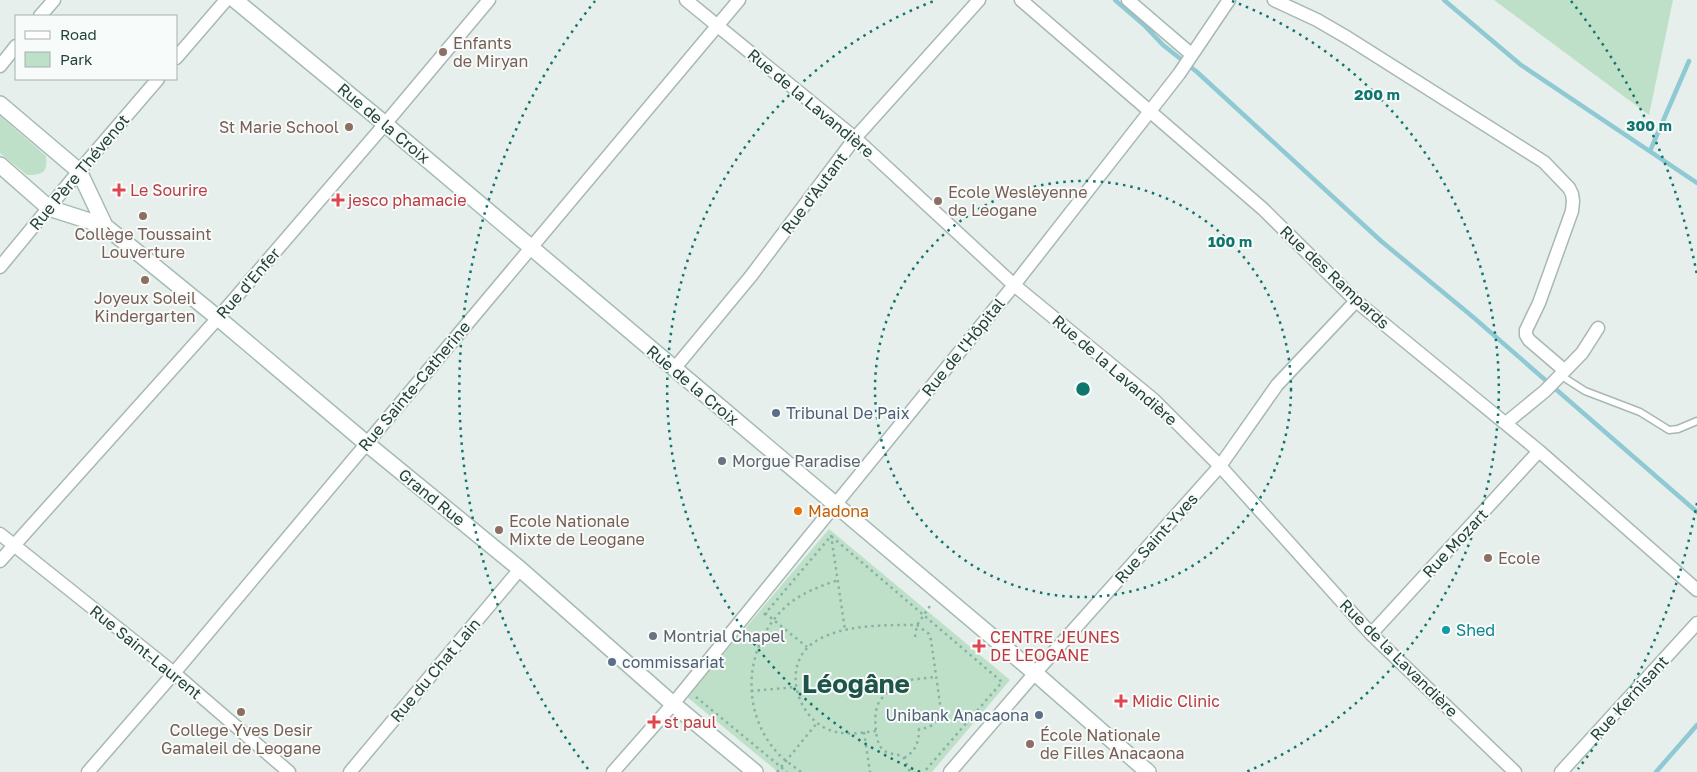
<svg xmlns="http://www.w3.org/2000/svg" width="1697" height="772" viewBox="0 0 1697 772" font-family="'Golos Text',sans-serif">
  <rect width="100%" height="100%" fill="#e6efeb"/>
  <path fill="#bfe0c8" d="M1494,0H1673L1649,115Z
    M0,116L46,156C48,172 43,175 27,175L0,153Z
    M829,529L1010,680L932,772H778L687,697Z"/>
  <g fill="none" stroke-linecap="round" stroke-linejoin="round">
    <path stroke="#8ec9d4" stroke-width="4.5" d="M1115,0L1144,25L1163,45L1197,72L1381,241L1473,317L1697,512
      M1444,0L1521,65L1697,183
      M1650,151L1689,61
      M1656,772L1697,725"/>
    <defs>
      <path id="lane" d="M1560,375L1585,391L1640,412L1669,430L1678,429L1697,421"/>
      <path id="street" d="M686,0L855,138L1014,285L1154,400L1220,466L1371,634L1515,772
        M1021,0L1263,209L1356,301L1539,451L1697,590
        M1128,0L1191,54
        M1274,0L1317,20L1348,38L1544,162L1569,188L1572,194L1573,201L1572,211L1539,303L1526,330V335L1529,340L1564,370
        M40,16L54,0
        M176,58L226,0
        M0,66L16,46
        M0,267L79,171L158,79
        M674,369L751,276L855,138L979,0
        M1506,423L1545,391L1582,353L1598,328
        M0,534L174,673L289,772
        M0,561L218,318L385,124L489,0
        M1371,634L1539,451
        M88,772L174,673L739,0
        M350,772L520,569
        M613,772L673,704L1014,285L1179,74L1229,0
        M950,772L1035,673L1220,466L1277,385L1356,301
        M1561,772L1697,623"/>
      <path id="secondary" d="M235,0L385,124L1035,673L1148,772
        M0,104L79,171L105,226
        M0,165L49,208L105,226L218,318L366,443L520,569L673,704L755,772"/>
    </defs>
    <use href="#lane" stroke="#a8b8b2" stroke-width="9"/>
    <use href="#street" stroke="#a8b8b2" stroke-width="15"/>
    <use href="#secondary" stroke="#a4bbb3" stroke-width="18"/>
    <path stroke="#86b3a5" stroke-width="2.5" stroke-dasharray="2.5 4" stroke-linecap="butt" d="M831,535L845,630
      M765,613L807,647
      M764,615L831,536L1002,682L924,772
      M915,637L917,625L932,603
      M899,677C896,687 888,691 882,698C874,707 875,720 876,732C877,738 878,745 883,750C889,755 898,753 904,758L910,772
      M898,681L936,677
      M751,691L796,687
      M696,697L787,772
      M876,731C859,733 843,736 827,729C796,715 782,665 813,643C840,624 886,625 917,625L929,634L931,640L941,711C938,723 931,728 919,729C919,742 916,751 904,758
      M864,732L870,772
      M777,772L817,723
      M801,772C792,765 782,759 775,750C738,706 746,639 790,603C804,592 821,586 838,580"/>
    <use href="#lane" stroke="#fff" stroke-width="6"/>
    <use href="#street" stroke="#fff" stroke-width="12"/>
    <use href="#secondary" stroke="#fff" stroke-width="15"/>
  </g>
  <g fill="none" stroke="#0f766e" stroke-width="2.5" stroke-dasharray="2.5 5">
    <circle cx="1083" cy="389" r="208"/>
    <path d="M920 772A416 416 0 0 1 934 1M1232 1A416 416 0 0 1 1246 772"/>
    <path d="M1697 503A624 624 0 0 1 1578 769M588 769A624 624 0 0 1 595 1M1571 1A624 624 0 0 1 1697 275"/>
  </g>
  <g fill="#8d6e63" stroke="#f7fbf9" stroke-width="2">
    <circle cx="443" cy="52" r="5"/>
    <circle cx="349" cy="127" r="5"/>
    <circle cx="938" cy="201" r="5"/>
    <circle cx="143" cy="216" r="5"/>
    <circle cx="145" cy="280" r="5"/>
    <circle cx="499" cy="530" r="5"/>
    <circle cx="1488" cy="558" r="5"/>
    <circle cx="241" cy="712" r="5"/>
    <circle cx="1030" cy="744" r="5"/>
  </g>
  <g fill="#e0444e" stroke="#f7fbf9" stroke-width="2">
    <path d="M116.5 182.5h5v5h5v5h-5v5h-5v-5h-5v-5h5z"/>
    <path d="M335.5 192.5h5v5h5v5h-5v5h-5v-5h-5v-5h5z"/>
    <path d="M976.5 638.5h5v5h5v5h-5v5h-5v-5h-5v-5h5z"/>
    <path d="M1118.5 693.5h5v5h5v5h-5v5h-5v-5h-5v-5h5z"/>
    <path d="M651.5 714.5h5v5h5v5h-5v5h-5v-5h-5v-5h5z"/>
  </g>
  <g fill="#5c6f8a" stroke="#f7fbf9" stroke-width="2">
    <circle cx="776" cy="413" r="5"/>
    <circle cx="612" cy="662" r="5"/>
    <circle cx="1039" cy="715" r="5"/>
  </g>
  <g fill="#6b7280" stroke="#f7fbf9" stroke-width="2">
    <circle cx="722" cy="461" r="5"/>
    <circle cx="653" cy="636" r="5"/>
  </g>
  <circle fill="#e8710a" stroke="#f7fbf9" stroke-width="2" cx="798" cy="511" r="5"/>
  <circle fill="#0f9aa8" stroke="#f7fbf9" stroke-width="2" cx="1446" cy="630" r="5"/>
  <g text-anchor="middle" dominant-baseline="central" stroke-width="4" stroke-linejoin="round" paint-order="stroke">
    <g font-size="16" fill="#785e54" stroke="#f7fbf9" text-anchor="start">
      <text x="453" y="43">Enfants<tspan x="453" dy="18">de Miryan</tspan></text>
      <text x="339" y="127" text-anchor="end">St Marie School</text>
      <text x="948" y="192">Ecole Wesleyenne<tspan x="948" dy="18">de Leogane</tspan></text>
      <text x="143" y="234" text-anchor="middle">Collège Toussaint<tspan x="143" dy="18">Louverture</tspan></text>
      <text x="145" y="298" text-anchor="middle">Joyeux Soleil<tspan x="145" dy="18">Kindergarten</tspan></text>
      <text x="509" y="521">Ecole Nationale<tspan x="509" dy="18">Mixte de Leogane</tspan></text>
      <text x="1498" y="558">Ecole</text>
      <text x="241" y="730" text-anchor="middle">College Yves Desir<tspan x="241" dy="18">Gamaleil de Leogane</tspan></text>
      <text x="1040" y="735">École Nationale<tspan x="1040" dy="18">de Filles Anacaona</tspan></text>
    </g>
    <g font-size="16" fill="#24423a" stroke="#f7fbf9">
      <text transform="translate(811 103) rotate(40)">Rue de la Lavandière</text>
      <text transform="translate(384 123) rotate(40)">Rue de la Croix</text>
      <text transform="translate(79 172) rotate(-50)">Rue Père Thévenot</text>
      <text transform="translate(814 193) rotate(-53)">Rue d'Autant</text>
      <text transform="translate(1335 277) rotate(43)">Rue des Rampards</text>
      <text transform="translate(248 283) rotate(-49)">Rue d'Enfer</text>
      <text transform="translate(963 347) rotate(-51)">Rue de l'Hôpital</text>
      <text transform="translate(1115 370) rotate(41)">Rue de la Lavandière</text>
      <text transform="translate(693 385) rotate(40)">Rue de la Croix</text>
      <text transform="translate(414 386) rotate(-50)">Rue Sainte-Catherine</text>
      <text transform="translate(432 497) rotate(39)">Grand Rue</text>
      <text transform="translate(1156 538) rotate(-48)">Rue Saint-Yves</text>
      <text transform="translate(1455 543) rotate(-47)">Rue Mozart</text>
      <text transform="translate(146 652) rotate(39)">Rue Saint-Laurent</text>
      <text transform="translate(1399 658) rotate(45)">Rue de la Lavandière</text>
      <text transform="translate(435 670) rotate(-50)">Rue du Chat Lain</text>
      <text transform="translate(1629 698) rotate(-48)">Rue Kernisant</text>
    </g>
    <g font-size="16" fill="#be3a42" stroke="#f7fbf9" text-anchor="start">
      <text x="130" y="190">Le Sourire</text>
      <text x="348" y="200">jesco phamacie</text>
      <text x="990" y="637">CENTRE JEUNES<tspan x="990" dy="18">DE LEOGANE</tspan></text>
      <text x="1132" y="701">Midic Clinic</text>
      <text x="664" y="722">st paul</text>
    </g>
    <g font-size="16" fill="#4e5e75" stroke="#f7fbf9" text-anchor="start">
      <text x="786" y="413">Tribunal De Paix</text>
      <text x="622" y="662">commissariat</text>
      <text x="1029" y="715" text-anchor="end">Unibank Anacaona</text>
    </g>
    <g font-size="16" fill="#5b616d" stroke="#f7fbf9" text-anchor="start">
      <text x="732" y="461">Morgue Paradise</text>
      <text x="663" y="636">Montrial Chapel</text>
    </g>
    <g font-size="16" fill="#c56008" stroke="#f7fbf9" text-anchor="start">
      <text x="808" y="511">Madona</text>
    </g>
    <g font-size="16" fill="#0d838f" stroke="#f7fbf9" text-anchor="start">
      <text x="1456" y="630">Shed</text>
    </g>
    <g font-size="26" font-weight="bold" fill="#1f5548" stroke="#f7fbf9">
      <text x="856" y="683">Léogâne</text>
    </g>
  </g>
  <circle cx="1083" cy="389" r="8" fill="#0f766e" stroke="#f7fbf9" stroke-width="2.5"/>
  <g font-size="15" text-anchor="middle" font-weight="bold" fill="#0f766e" stroke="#f7fbf9" stroke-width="4" stroke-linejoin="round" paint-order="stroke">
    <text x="1377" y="100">200 m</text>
    <text x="1649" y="131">300 m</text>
    <text x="1230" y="247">100 m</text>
  </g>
  <rect x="15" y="15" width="162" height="65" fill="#f7fbf9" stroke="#a3b1ad"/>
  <rect x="25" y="31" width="25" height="8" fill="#ffffff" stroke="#a3b1ad"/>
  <text x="60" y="40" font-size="15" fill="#24423a">Road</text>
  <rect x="25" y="52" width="25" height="15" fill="#bfe0c8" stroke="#a3b1ad"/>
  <text x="60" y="65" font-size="15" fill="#24423a">Park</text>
</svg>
